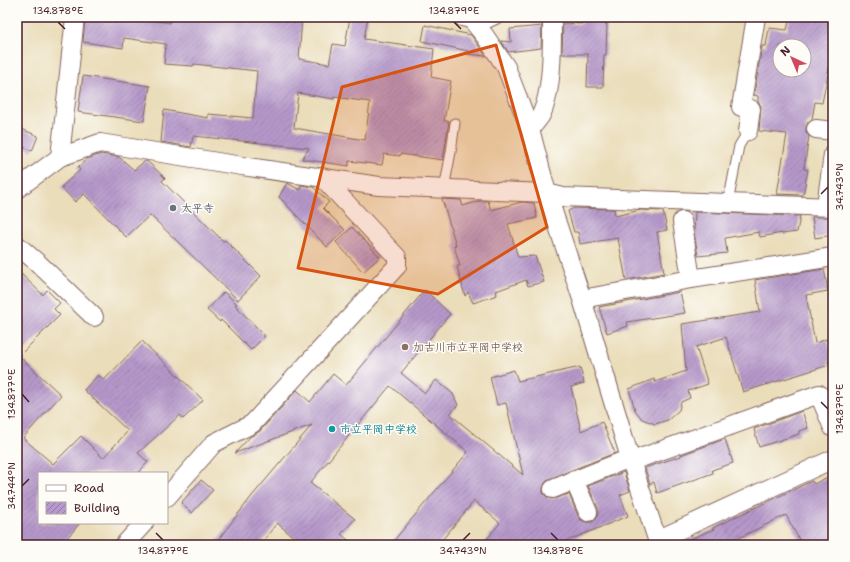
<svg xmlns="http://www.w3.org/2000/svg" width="850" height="562" viewBox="0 0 850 562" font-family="'Shantell Sans','Klee One',sans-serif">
  <defs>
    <pattern id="building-hatch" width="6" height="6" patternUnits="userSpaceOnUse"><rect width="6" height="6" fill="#b599ca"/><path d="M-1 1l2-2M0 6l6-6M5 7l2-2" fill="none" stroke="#957ca4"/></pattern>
  </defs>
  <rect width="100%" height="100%" fill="#fdfcf7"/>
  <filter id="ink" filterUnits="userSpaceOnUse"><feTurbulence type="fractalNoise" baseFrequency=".025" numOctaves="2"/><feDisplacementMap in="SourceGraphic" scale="8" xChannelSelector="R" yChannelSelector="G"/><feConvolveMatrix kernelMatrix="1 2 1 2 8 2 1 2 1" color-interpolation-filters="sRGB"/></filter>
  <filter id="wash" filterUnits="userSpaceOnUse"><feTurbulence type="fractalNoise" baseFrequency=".012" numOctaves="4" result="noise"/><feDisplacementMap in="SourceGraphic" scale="16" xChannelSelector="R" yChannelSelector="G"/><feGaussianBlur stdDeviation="0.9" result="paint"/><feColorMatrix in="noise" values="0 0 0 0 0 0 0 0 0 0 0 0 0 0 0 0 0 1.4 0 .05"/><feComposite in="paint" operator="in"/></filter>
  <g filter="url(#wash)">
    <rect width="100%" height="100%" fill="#eaddba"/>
    <g id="blocks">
      <path fill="url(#building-hatch)" fill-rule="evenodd" d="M85,17H132L170,23L171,17H302L299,59L329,64L333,44L345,46L350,17H368L364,39L434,49L431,77L451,81L444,121H449L443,160L400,154V156L384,154L382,165L349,161V166L302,159L309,148L193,136L191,147L161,142L164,110L208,118V114L253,118L257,71L194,64L193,66L164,64L166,44L124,38L123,48L83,42ZM298,93L334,99V97L370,102L365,140L294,128Z
        M582,17H606L605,24H607L606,55H604L603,87H587L588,54H562L563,23L582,24Z
        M790,17H833V38L831,58L822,103L815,102L812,119L808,122L806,127V133L809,136L804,169L808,170L803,195L777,194L787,134L759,131L761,106L758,101V96L754,95L762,46H766L769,28L787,30ZM780,46H804V70H780Z
        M425,25L471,35L486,56L467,54L468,51L422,41Z
        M542,26L541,48L508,52L501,41L511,42L510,29Z
        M83,76L150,86L144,121L78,112Z
        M17,127L38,136L32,151L17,144Z
        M101,154L119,157L134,170L145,161H147L165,178L162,181L223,241L225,240L261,276L238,300L150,215L126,237L84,194L75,202L61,187L80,170L78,167L87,159Z
        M287,183L300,190L301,185L313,187L329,202L323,208L345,230L327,247L279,197Z
        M442,199L461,200L463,206L480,201H488L491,210L522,202L534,203L537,218L508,224L518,257L535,256L544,282L528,286L526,280L496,291L497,295L473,303L468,292L465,296L457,266H460L454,246L456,245Z
        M574,208L614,209L615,216L641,210L663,211L667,230L657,232L664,273L626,280L618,238L580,244L578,232H574L568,211Z
        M695,212L800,216L797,232L782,234V233L760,237L759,232L725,238L727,253L698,256L694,232Z
        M812,217H833V235L815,238Z
        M352,227L380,257L363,272L336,242Z
        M824,269L828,291L806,295L815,343L827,339L833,356V359L828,361L829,365L743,392L726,337L696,347L708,384L688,391L690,398L681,402L679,410L668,420L655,424L642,419L635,410L629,389L654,379L655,382L686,371L682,324L760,312L755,280Z
        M17,270L43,295L47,290L60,303L54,309L60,315L19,356L61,395L23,438L53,464L81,436L103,458L128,431L84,390L98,375L104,380L142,341L203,400L183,419L180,415L138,453L148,462L138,473H39V523H80L61,545H21L17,539Z
        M425,290L450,314L401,373L425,393L436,380L453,394L458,405L450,414L523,475L506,403L497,405L490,377L514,370L518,381L580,367L584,383L571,387L581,431L602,422L615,453L549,479L545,483L543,488V493L547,497L552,499L569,494L578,516L581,520L586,522H592L596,519L598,513V508L588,486L624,472L630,491L620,495L628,516L557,545H482L500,523L474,501L438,545H390L468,452L390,386L310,483L355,519L341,534L354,545H303L277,523L260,545H214L252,496L312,425L235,453L250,437L260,431L297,390L310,402L333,374L346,385Z
        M224,292L237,304L235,305L265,336L251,350L221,320L220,322L207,310Z
        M680,292L685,313L627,322L628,326L607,333L599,307Z
        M802,411L808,428L799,431V434L759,447L754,429Z
        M725,439L733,463L712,470L713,473L657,493L654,482L650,484L645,468L681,456V455Z
        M833,474V545H802L786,515L724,545H676L714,529L713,528L735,517L812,481L814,484Z
        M201,480L213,490L192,513L181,503Z"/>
    </g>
  </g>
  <g filter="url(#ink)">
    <use href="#blocks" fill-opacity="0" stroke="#82625d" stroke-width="1"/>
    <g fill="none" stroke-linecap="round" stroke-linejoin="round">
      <defs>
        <path id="lane" d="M478,28L501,17H512
          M444,189L451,152L455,123
          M728,203L739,146L748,131"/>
        <path id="street" d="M462,17L471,19L485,36L506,67L530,129L547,193L582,299L630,458L659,545
          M530,129C533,125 538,120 541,115C553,90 552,44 552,17
          M816,129L833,131
          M748,131L751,109L741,107L756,17
          M60,157L75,17
          M17,189L60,157L100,143L242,166L379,186L547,193L563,197L833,207
          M826,206L833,154
          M682,221L691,279
          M17,245L39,264L94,317
          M582,299L691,279L833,257
          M632,461L819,394L833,428
          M574,480L588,512
          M553,489L630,458
          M167,497L214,443L252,424L397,266V257L322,177
          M657,540L833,459
          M124,545L144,523"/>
      </defs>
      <use href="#lane" stroke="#82625d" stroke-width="11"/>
      <use href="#street" stroke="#82625d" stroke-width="20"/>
      <use href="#lane" stroke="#fff" stroke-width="9"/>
      <use href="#street" stroke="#fff" stroke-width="18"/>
    </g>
  </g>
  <path fill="#d8530f" fill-opacity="0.2" stroke="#d8530f" stroke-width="3" stroke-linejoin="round" d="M496,45L547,227L438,294L298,268L342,87Z"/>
  <path fill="none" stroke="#4a1f2b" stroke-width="1.5" d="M58,22L65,29M454,22L461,29M821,194L828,187M22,394L29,402M821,402L828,409M22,486L29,479M156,533L163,540M551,533L558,540M463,540L470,533"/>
  <circle fill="#6b7280" stroke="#fdfcf7" stroke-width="1.5" cx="173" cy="208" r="4"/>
  <circle fill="#8d6e63" stroke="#fdfcf7" stroke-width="1.5" cx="405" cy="347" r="4"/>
  <circle fill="#0f9aa8" stroke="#fdfcf7" stroke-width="1.5" cx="332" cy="429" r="4"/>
  <g text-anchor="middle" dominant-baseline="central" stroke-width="3" stroke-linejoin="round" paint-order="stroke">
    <g font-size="11" font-weight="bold" fill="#5b616d" stroke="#fdfcf7" text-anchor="start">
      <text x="181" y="208">太平寺</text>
    </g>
    <g font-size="11" font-weight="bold" fill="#785e54" stroke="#fdfcf7" text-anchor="start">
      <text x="413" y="347">加古川市立平岡中学校</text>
    </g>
    <g font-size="11" font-weight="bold" fill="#0d838f" stroke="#fdfcf7" text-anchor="start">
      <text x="340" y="429">市立平岡中学校</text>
    </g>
  </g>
  <rect width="850" height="562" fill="none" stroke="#fdfcf7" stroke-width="44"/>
  <rect x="38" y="472" width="130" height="52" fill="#fdfcf7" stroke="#b5a4a5"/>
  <rect x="46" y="485" width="20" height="6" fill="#ffffff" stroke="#b5a4a5"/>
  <text x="74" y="492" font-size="12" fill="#4a1f2b">Road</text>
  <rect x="46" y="502" width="20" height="12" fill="url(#building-hatch)" stroke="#b5a4a5"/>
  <text x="74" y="512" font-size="12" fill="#4a1f2b">Building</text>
  <g transform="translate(792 58) rotate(316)"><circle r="19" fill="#fdfcf7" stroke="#b5a4a5"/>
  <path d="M0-3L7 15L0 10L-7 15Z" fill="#d1495b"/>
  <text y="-6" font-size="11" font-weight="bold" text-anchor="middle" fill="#4a1f2b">N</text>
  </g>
  <rect x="22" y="22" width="806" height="518" fill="none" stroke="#4a1f2b" stroke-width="1.5"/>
  <g font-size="10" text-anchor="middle" fill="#4a1f2b">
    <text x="58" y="14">134.878°E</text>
    <text x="454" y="14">134.879°E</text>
    <text transform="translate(839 187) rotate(-90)" y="4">34.743°N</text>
    <text transform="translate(11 394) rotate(-90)" y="4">134.877°E</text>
    <text transform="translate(839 409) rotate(-90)" y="4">134.879°E</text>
    <text transform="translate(11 486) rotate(-90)" y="4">34.744°N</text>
    <text x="163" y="554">134.877°E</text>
    <text x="463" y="554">34.743°N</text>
    <text x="558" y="554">134.878°E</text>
  </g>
</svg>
